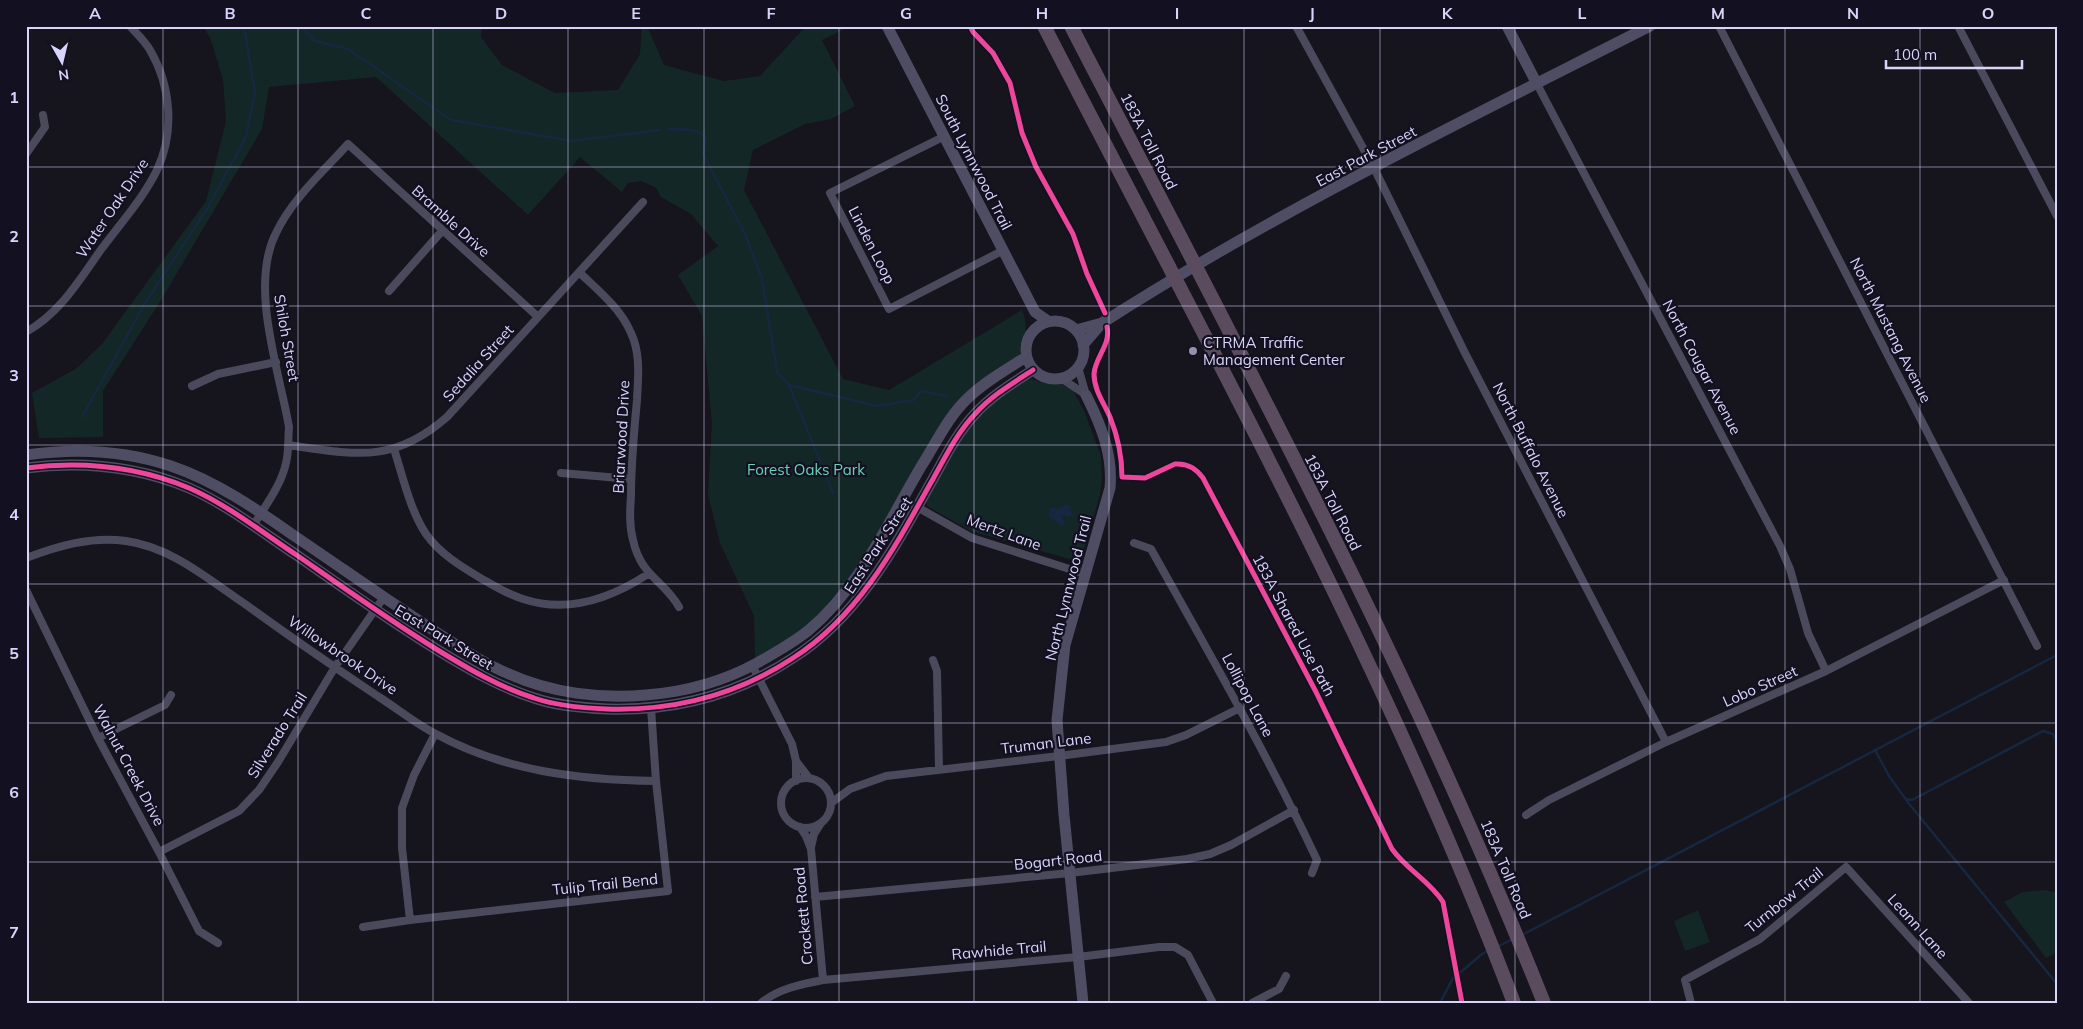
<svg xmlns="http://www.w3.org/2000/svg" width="2083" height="1029" viewBox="0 0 2083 1029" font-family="Mulish,sans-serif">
  <rect width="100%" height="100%" fill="#16141d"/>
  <path fill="#142727" d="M203,26H482L481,37L502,65L555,93L618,90L640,54L642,26H647L664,65L724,81L760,76L806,26H850L822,40L855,106L831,119L805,124L753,150L744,190L843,379L889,390L1022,310C1029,325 1025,341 1019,356L974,389L863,564L825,608L805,627L777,647L755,659L754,616L720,543L708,494L712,424L702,316L678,275L718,246L691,214L661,197L656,188L641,181L628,183L622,192L580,157L528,215L376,77L269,87L262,129L161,300L103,391V437L39,438L32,393L77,368L102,344L206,201L226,122L223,80L211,40Z
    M1032,379L1046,384H1063L1072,388L1085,413L1101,456L1102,478L1100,495L1080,562L971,531L927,506L926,499C939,477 950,452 965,431C978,414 1012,383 1032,379Z
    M2046,890L2057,893V953L2046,958L2004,902L2023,892Z
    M1698,910L1710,942L1685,951L1674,921Z"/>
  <path fill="#162741" d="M1066,504L1070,506L1072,514L1070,517L1060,515L1065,523L1062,525H1059L1054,519L1050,518L1048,514L1051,507L1058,509Z"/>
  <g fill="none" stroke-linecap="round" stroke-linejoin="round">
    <path stroke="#162741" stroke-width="2.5" d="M300,26L315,41L348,49L451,120L572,141L660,130
      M669,129C679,130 705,127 706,141C706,145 704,150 703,154L746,236L762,279L777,372L789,385L833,493
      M789,385L877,406L914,400L921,391L947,396
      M82,417L144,305L207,209L246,137L255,92L244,26
      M1875,750L1889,776L1910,805L2057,984
      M1906,799L1912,800L2043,731L2053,734L2057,743
      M1522,935L2057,655
      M1497,947L1513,939
      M1461,972L1482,954L1488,951
      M1440,1003L1453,978"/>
    <path stroke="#4b4a5c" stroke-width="8" d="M1296,26L1374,168L1465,353L1666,742
      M1719,26L2037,646
      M1958,26L2057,216
      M1537,84L1780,546L1790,569L1808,633L1826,671
      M943,137L830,193L889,309L1002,251
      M26,154L45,127L43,115
      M580,273C599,291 621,309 631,333C641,354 638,378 637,400C634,432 631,463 631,495C630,510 629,525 633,540C641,577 664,580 679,607
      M389,291L442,231
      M26,332C59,314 79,281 100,251C119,225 143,199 157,170C175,132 171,86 150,50C145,41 137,34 130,26
      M1078,367L1086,395
      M1061,378L1086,395
      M192,386L218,374L276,362
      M288,445C354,454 392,465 447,417L643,202
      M394,449C403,477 410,510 426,534C440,554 462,567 482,579C495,586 509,595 523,599C568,614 610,599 648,574
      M561,473L631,479
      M917,507L972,538L1085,574
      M253,526C265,506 281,486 286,463C289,451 288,439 289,427C279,370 249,286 276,233C292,199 323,172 348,144L537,316
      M1134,543L1151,549C1208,651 1267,754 1317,860L1312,873
      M26,558C58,546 91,536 126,541C171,547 208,579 245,604C289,636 334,667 379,697C398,709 416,724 436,734C504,771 579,780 656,781
      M26,590L98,738L159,852L199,931L218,943
      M933,660L937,671L939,769
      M752,665L792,744L796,761V781
      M98,738L165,705L171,695
      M796,761L809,778
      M781 803a25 25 0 1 1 50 0a25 25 0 1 1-50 0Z
      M831,803L850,789L886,776L1059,756L1166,742L1186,735L1240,708
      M1526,815L1549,800L1666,742L1826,671L2004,580
      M800,827L806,836L811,849L823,980
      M811,847L814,834L821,823
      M159,852L239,811L259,790L278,762L335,667L384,597
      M815,897L1070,873L1187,859L1210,854L1231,845L1294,810
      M410,920L402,848V808L414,775L435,734
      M363,927L410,920L668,891L656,781L651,708
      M761,1003C778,989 801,984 823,980L1078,957L1159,947H1175L1188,955L1213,1003
      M1252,1003L1279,989L1286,976
      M1691,1003L1685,980L1760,939L1846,867L1969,1003"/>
    <path stroke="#4e4d63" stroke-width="11" d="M887,26L1035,312L1048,321
      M1507,26L1537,84
      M1026 350a29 29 0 1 1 58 0a29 29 0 1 1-58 0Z
      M1076,330L1102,323C1277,211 1465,120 1650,26
      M1083,345L1102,323
      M26,455C75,448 124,450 171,466C215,481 255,508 293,535C339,566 384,598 430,628C455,644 480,662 509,674C551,693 600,699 646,695C684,692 724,681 757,663C775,653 793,643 809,630C861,586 888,522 922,465C936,443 948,417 967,399C984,382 1006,370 1026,357
      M26,468C82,461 136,466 189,488C228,505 263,533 298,556C344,588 389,620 436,649C467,668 499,687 534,698C557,706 583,708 607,709C674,711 737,695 793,658C857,617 893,551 929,486C943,462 955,435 975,414C991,396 1013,383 1033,370
      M1083,1003L1064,815L1057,720L1065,645L1110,488C1113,454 1101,425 1086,395"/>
    <path stroke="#5b4b5e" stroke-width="14" d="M1044,26C1209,347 1386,665 1514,1003
      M1071,26C1237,347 1410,666 1544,1003"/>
    <defs>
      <path id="cycleway" d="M970,26L973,32L993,53L1010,83L1022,133L1036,167L1073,234L1087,274L1105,313
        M1107,327C1111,345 1095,357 1094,374C1094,390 1104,403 1110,417C1118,437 1122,456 1122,477L1145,478L1175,464C1187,463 1196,468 1203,478L1316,692L1392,849C1407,870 1430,881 1443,902L1462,1003
        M26,468C82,461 136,466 189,488C228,505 263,533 298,556C344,588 389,620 436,649C467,668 499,687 534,698C557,706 583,708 607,709C674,711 737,695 793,658C857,617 893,551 929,486C943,462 955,435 975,414C991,396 1013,383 1033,370"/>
    </defs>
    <use href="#cycleway" stroke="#131021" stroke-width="8"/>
    <use href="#cycleway" stroke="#ed469a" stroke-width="5"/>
  </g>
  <path fill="none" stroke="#d9d5fa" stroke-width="1" stroke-opacity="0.55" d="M163,26V1003M298,26V1003M433,26V1003M568,26V1003M704,26V1003M839,26V1003M974,26V1003M1109,26V1003M1244,26V1003M1380,26V1003M1515,26V1003M1650,26V1003M1785,26V1003M1920,26V1003M26,167H2057M26,306H2057M26,445H2057M26,584H2057M26,723H2057M26,862H2057"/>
  <circle fill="#9591ad" stroke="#131021" stroke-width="2" cx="1193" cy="351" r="5"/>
  <g text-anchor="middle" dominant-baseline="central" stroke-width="4.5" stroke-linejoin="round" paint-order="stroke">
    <g font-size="15" fill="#d9d5fa" stroke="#131021">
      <text transform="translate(1149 141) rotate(63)">183A Toll Road</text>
      <text transform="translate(1366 156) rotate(-28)">East Park Street</text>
      <text transform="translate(974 162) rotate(63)">South Lynnwood Trail</text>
      <text transform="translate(112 208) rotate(-56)">Water Oak Drive</text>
      <text transform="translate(451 221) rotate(42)">Bramble Drive</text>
      <text transform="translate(872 245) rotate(63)">Linden Loop</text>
      <text transform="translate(1891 330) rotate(63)">North Mustang Avenue</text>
      <text transform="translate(287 338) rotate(80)">Shiloh Street</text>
      <text transform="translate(478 363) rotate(-48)">Sedalia Street</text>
      <text transform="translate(1702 367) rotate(62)">North Cougar Avenue</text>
      <text transform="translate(621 437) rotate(-87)">Briarwood Drive</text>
      <text transform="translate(1531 450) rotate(63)">North Buffalo Avenue</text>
      <text transform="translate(1333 502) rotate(63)">183A Toll Road</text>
      <text transform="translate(1004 532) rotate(20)">Mertz Lane</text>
      <text transform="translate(878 545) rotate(-57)">East Park Street</text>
      <text transform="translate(1068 588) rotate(-76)">North Lynnwood Trail</text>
      <text transform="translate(1294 625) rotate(62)">183A Shared Use Path</text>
      <text transform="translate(444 637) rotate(31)">East Park Street</text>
      <text transform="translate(343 655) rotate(34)">Willowbrook Drive</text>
      <text transform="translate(1760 686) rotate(-24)">Lobo Street</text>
      <text transform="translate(1248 695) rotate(62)">Lollipop Lane</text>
      <text transform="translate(277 735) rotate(-58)">Silverado Trail</text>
      <text transform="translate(1046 743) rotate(-7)">Truman Lane</text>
      <text transform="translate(129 765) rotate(62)">Walnut Creek Drive</text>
      <text transform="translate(1058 860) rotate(-6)">Bogart Road</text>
      <text transform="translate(1506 869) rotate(67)">183A Toll Road</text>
      <text transform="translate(605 884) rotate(-6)">Tulip Trail Bend</text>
      <text transform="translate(1784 900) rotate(-39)">Turnbow Trail</text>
      <text transform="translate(803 916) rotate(-95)">Crockett Road</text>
      <text transform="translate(1918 926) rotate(48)">Leann Lane</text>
      <text transform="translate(999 950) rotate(-5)">Rawhide Trail</text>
    </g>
    <g font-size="15" fill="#d9d5fa" stroke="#131021" text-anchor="start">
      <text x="1203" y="342">CTRMA Traffic<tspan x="1203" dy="17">Management Center</tspan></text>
    </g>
    <g font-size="15" fill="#6ad1b5" stroke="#131021">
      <text x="806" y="469">Forest Oaks Park</text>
    </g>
  </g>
  <rect width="2083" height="1029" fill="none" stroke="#131021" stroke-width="55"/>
  <g transform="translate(62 62) rotate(172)" stroke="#131021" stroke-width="4" paint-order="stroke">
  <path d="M0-4L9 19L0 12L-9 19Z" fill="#d9d5fa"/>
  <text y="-8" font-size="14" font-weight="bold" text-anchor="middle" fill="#d9d5fa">N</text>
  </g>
  <path d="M1886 60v8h136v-8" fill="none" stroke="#d9d5fa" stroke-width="2.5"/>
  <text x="1893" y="60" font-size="15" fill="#d9d5fa" stroke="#131021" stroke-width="4" paint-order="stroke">100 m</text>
  <rect x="28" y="28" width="2028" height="974" fill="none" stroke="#d9d5fa" stroke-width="2"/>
  <g font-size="16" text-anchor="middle" font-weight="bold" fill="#d9d5fa">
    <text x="95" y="19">A</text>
    <text x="230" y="19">B</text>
    <text x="366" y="19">C</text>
    <text x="501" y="19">D</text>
    <text x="636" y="19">E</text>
    <text x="771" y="19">F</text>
    <text x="906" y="19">G</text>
    <text x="1042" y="19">H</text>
    <text x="1177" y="19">I</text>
    <text x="1312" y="19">J</text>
    <text x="1447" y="19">K</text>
    <text x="1582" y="19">L</text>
    <text x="1718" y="19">M</text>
    <text x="1853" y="19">N</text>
    <text x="1988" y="19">O</text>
    <text x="14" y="103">1</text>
    <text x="14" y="242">2</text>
    <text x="14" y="381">3</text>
    <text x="14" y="520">4</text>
    <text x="14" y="659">5</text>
    <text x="14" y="798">6</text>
    <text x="14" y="938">7</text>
  </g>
</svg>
